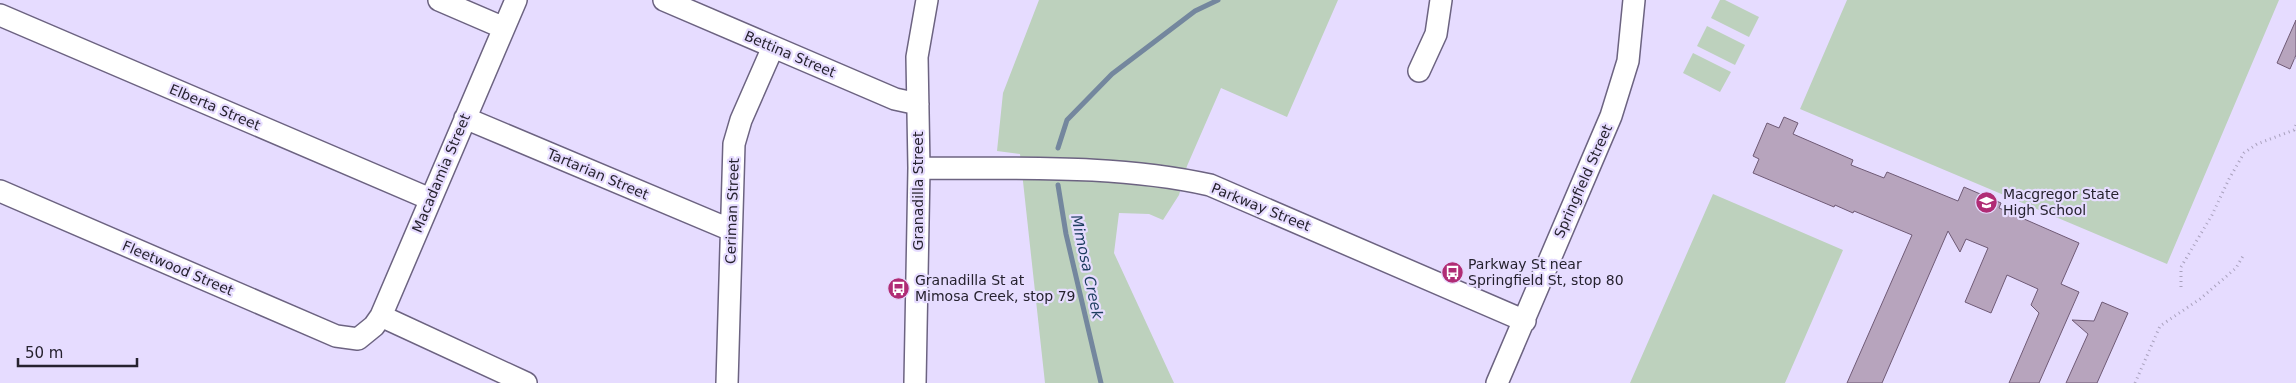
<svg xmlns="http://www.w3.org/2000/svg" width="2296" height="383" viewBox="0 0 2296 383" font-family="'DejaVu Sans',sans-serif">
  <rect width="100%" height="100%" fill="#e6dcff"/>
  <path fill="#bdd1bd" d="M1039,0H1338L1287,117L1221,88L1187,166L1179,195L1163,220L1149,214L1119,213L1114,253L1174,383H1045L1020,154L997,151L1003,93Z
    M1720,0H1725L1759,17L1749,37L1711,18Z
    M1847,0H2279L2167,264L1800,109Z
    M1707,26L1745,45L1735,65L1697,46Z
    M1693,53L1731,72L1720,92L1683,73Z
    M1713,194L1843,250L1785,383H1630Z"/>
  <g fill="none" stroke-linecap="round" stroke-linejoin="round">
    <path stroke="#74879e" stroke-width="5" d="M1058,148L1067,120L1112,74L1195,11L1218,0
      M1058,185L1066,234L1101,383"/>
  </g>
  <path fill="#b7a4bd" stroke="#6f5a75" d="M2296,20V55L2290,69L2277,63Z
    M1784,117L1798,123L1793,134L1853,160L1851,165L1884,178L1887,172L1958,201L1964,187L2001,203L1999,208L2079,243L2061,284L2079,292L2039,383H2009L2039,313L2031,305L2038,289L2007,275L1991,313L1965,302L1988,248L1966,239L1960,252L1948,231L1882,383H1847L1912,235L1854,211L1853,213L1835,205L1834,207L1753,173L1759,159L1753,156L1767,123L1779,128Z
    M2102,302L2128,313L2097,383H2066L2088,334L2072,320L2094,321Z"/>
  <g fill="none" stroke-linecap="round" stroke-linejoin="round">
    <defs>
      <path id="minor" d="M439,0L504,28
        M664,0L895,99L918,104
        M0,15L430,199
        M1419,71L1436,34L1441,0
        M465,118L731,230
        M919,168C1016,169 1115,164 1210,185L1525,321
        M0,191L336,336L358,339L374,326L381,316L516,0
        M381,316L526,383
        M727,383L734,144L741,120L773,47
        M915,383L919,168L917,57L927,0
        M1497,383L1611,116L1628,61L1634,0"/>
    </defs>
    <use href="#minor" stroke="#6c6381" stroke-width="24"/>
    <path stroke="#aaa2be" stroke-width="3" stroke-dasharray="1 4" stroke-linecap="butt" d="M2295,58L2296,60
      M2181,287V267L2212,215L2229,179L2244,153L2257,144L2294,130L2296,125
      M2135,383L2160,326L2200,299L2236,268L2243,256"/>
    <use href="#minor" stroke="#fff" stroke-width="21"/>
  </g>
  <defs>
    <symbol id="school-disc" viewBox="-11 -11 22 22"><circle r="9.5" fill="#b02c75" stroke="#e6dcff"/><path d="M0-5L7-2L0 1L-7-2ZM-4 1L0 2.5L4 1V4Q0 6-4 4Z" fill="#fff"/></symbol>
    <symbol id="bus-disc" viewBox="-11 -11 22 22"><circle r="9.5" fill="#b02c75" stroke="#e6dcff"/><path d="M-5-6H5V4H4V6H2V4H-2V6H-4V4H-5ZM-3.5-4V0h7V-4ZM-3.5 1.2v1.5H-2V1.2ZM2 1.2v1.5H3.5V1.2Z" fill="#fff"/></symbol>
  </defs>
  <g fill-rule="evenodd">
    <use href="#school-disc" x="1974" y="190" width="25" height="25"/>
    <use href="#bus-disc" x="1440" y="260" width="25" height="25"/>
    <use href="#bus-disc" x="886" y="276" width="25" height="25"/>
  </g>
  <g text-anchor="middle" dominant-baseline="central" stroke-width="4.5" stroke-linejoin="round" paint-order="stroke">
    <g font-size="14" fill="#26222f" stroke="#e6dcff">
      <text transform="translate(790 54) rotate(23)">Bettina Street</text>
      <text transform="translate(215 107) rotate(23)">Elberta Street</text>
      <text transform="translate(441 173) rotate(-67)">Macadamia Street</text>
      <text transform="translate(598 174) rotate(23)">Tartarian Street</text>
      <text transform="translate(1583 181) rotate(-66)">Springfield Street</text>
      <text transform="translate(918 191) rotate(-90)">Granadilla Street</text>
      <text transform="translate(1261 207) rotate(22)">Parkway Street</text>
      <text transform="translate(732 211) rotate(-88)">Ceriman Street</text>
      <text transform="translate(178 268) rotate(23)">Fleetwood Street</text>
    </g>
    <g font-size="14" fill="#26222f" stroke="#e6dcff" text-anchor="start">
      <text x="2003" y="194">Macgregor State<tspan x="2003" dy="16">High School</tspan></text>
      <text x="1468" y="264">Parkway St near<tspan x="1468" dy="16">Springfield St, stop 80</tspan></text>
      <text x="915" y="280">Granadilla St at<tspan x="915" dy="16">Mimosa Creek, stop 79</tspan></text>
    </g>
    <g font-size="15" font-style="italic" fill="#1d3d5f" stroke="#e6dcff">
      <text transform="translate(1087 267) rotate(78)">Mimosa Creek</text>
    </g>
  </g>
  <path d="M18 358v8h119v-8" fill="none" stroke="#26222f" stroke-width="2.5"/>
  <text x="25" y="358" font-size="15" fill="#26222f" stroke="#e6dcff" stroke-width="4" paint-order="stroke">50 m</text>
</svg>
